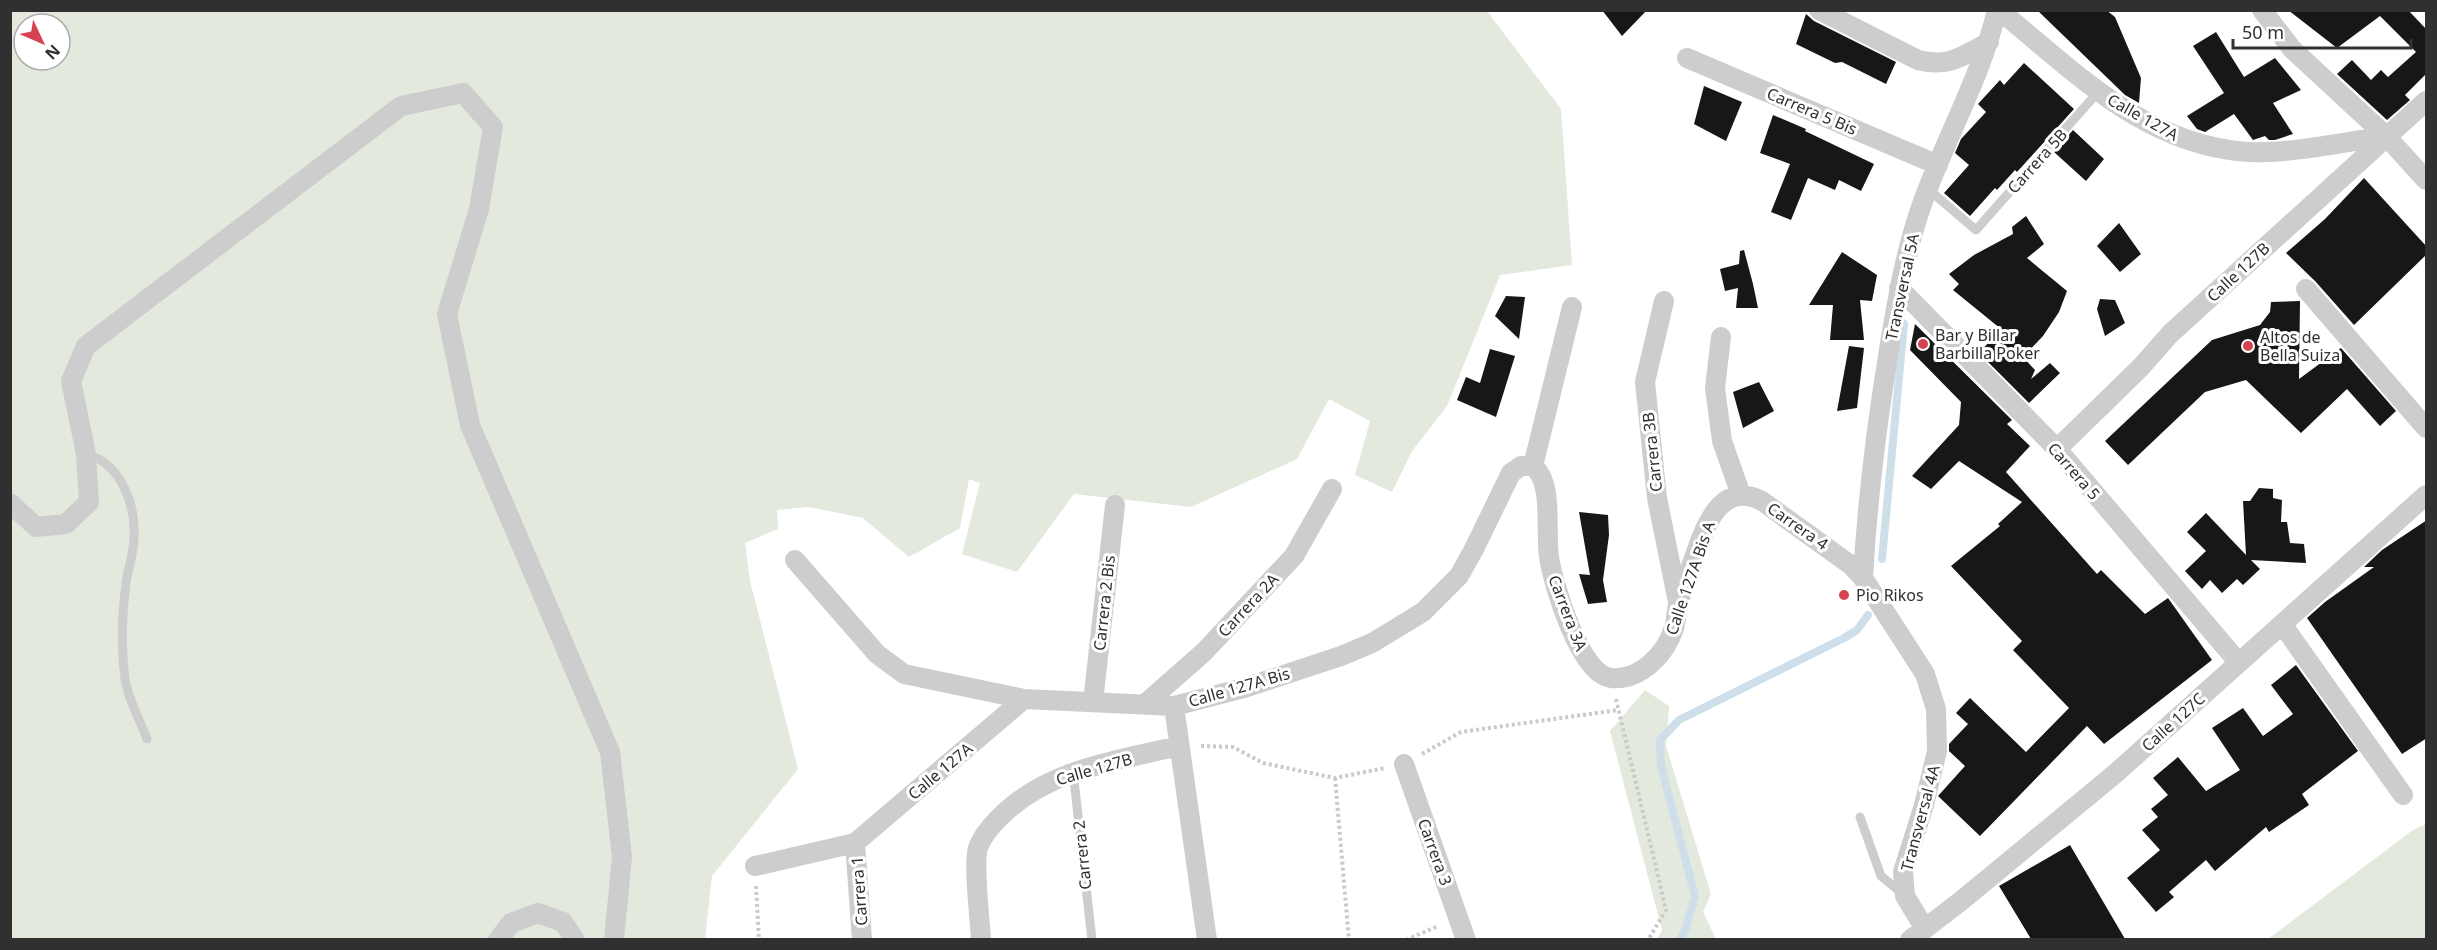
<svg xmlns="http://www.w3.org/2000/svg" width="2437" height="950" viewBox="0 0 2437 950" font-family="'Noto Sans',sans-serif">
  <rect width="100%" height="100%" fill="#fff"/>
  <path fill="#e3e9dd" fill-rule="evenodd" d="M10,11H1487L1561,109L1572,265L1500,275L1447,406L1412,451L1392,492L1355,475L1370,421L1329,399L1297,459L1191,507L1074,494L1017,572L962,554L980,483L969,479L960,528L909,557L863,518L809,507L777,510L778,529L745,543L750,581L798,769L712,876L705,939H11ZM24,24H60V60H24Z
    M1645,690L1669,706L1666,746L1711,894L1703,912L1716,939H1657L1662,930L1610,731Z
    M2426,824V939H2268L2413,830Z"/>
  <g fill="none" stroke-linecap="round" stroke-linejoin="round">
    <path stroke="#cedfea" stroke-width="8" d="M1882,559L1904,324
      M1680,940L1685,931L1695,896L1661,766L1660,740L1679,720L1844,638L1857,630L1868,615"/>
  </g>
  <path fill="#171717" d="M1602,10H1647L1622,36Z
    M2037,10H2106L2115,17L2141,78L2139,103L2125,95Z
    M2288,10H2408L2427,30V73L2405,95L2410,100L2387,120L2337,74L2352,60L2371,80L2381,70L2388,77L2416,52L2380,16L2337,48Z
    M1806,14L1814,21L1896,62L1886,84L1842,62L1835,63L1796,44Z
    M2216,32L2244,77L2275,58L2301,90L2273,103L2293,134L2275,140H2269L2265,136L2253,140L2234,114L2205,132L2197,129L2187,116L2224,93L2193,46Z
    M2024,63L2074,109L2017,172L2015,170L1997,190L1995,188L1970,216L1944,193L1969,165L1955,153L1961,139L1986,112L1978,104L2000,80L2004,85Z
    M1704,86L1742,102L1726,141L1694,124Z
    M1773,115L1806,129L1805,131L1874,164L1861,191L1839,180L1835,190L1808,178L1791,220L1771,212L1790,164L1760,153Z
    M2073,130L2104,159L2086,181L2054,152Z
    M2364,178L2427,247V254L2354,325L2315,281L2286,253L2325,219Z
    M2026,216L2044,244L2027,258L2067,291L2059,312L2043,336L2023,357L2035,370L2031,379L2050,363L2060,373L2029,403L1979,353L2001,329L1953,290L1959,284L1949,274L1974,255L2013,234L2012,227Z
    M2119,223L2141,254L2120,272L2097,246Z
    M1744,250L1753,284L1758,308H1736L1738,288L1725,291L1720,269L1739,264L1740,251Z
    M1842,252L1877,275L1872,301L1860,300L1864,340H1830L1833,305H1809Z
    M1506,296L1525,297L1519,339L1495,316Z
    M2100,299L2115,300L2125,323L2105,336L2097,309Z
    M2300,301L2299,379L2341,348L2396,411L2380,426L2347,389L2301,433L2246,380L2205,392L2128,465L2105,441L2212,340L2260,325L2270,312L2271,302Z
    M1915,324L2012,420L2007,424L2030,446L2006,472L2097,574L2101,570L2145,614L2168,598L2212,660L2104,744L2087,726L1980,836L1938,796L1965,766L1949,751V744L1968,724L1956,713L1970,698L2026,752L2069,708L2013,650L2022,641L1951,566L2000,526L1998,524L2022,502L1959,461L1931,489L1912,476L1959,425L1961,402L1910,350Z
    M1849,346L1864,348L1857,408L1837,411Z
    M1490,349L1515,356L1496,417L1457,400L1466,377L1480,383Z
    M1759,382L1774,411L1743,428L1733,392Z
    M2259,488L2273,489V498L2282,500L2281,522H2287L2290,543L2304,544L2306,563L2251,560L2260,569L2243,585L2237,579L2222,593L2210,580L2202,589L2185,571L2206,551L2187,532L2206,513L2246,555L2243,501H2250Z
    M1579,512L1608,515L1609,535L1603,580L1607,602L1588,604L1579,574L1590,575Z
    M2427,520V738L2402,754L2307,618L2325,602L2374,567H2364L2382,550Z
    M2296,665L2358,751L2302,794L2309,805L2269,832L2266,827L2215,871L2206,860L2169,892L2174,897L2156,912L2127,878L2160,850L2142,830L2158,817L2151,809L2168,795L2153,778L2178,757L2206,791L2240,770L2212,728L2243,708L2263,736L2293,714L2271,685Z
    M2070,845L2125,939H2031L1999,886Z"/>
  <g fill="none" stroke-linecap="round" stroke-linejoin="round">
    <path stroke="#cacaca" stroke-width="4" stroke-dasharray="3 3" stroke-linecap="butt" d="M1616,699L1666,910L1648,940
      M1201,746L1233,747L1263,763L1335,778L1385,768
      M1422,754L1461,732L1618,710
      M1335,778L1349,940
      M756,886L759,940
      M1406,940L1438,926"/>
    <path stroke="#cdcdcd" stroke-width="9" d="M1928,189L1976,230L2098,92
      M86,454C121,463 136,505 134,538C134,553 128,568 126,583C122,614 121,648 125,679C128,699 140,720 147,739
      M1073,771L1092,940
      M1860,817L1881,876L1903,894"/>
    <path stroke="#cdcdcd" stroke-width="20" d="M1819,10L1918,60C1948,68 1963,56 1989,42
      M1999,10C2075,72 2146,146 2249,152C2291,154 2344,142 2386,136
      M2262,10L2292,49L2386,136L2426,180
      M1687,58L1938,165
      M1899,288L2057,449L2239,663
      M2306,289L2426,428
      M1664,301L1645,382L1657,498L1678,602
      M1721,337L1715,388L1722,441L1741,495
      M2057,449L2141,367L2170,334L2426,101
      M1533,466C1554,483 1545,531 1549,557C1553,584 1580,675 1611,678C1640,681 1666,654 1674,628C1677,619 1676,609 1679,601C1683,586 1689,572 1694,558C1705,527 1720,480 1762,501L1852,566L1863,578L1925,674L1936,709L1937,751L1924,805L1903,872L1905,896L1925,929
      M1533,466L1572,307
      M10,503L36,527L66,524L89,502L86,454L71,381L86,346L401,106L463,93L493,127L479,209L447,314L470,425L610,752L622,857L614,940
      M795,560L877,654L904,674L1024,699L1174,706L1244,688L1341,656L1372,643L1423,612L1459,576L1474,549L1511,473L1521,466H1533
      M1863,578C1867,503 1876,430 1888,356C1896,307 1904,257 1920,210C1943,142 1980,81 1997,10
      M2282,624L2403,795
      M1093,702L1115,505
      M1145,704L1204,652L1294,556L1332,489
      M1174,706L1207,940
      M1404,764L1466,940
      M855,843L862,940
      M755,866L855,843L1024,699
      M498,940L511,923L538,913L563,922L575,940
      M981,940C980,919 973,864 978,848C982,836 991,826 999,818C1047,769 1116,761 1179,746
      M1910,940L1961,901L2116,773L2426,495"/>
  </g>
  <g fill="#d64350" stroke="#fff" stroke-width="2">
    <circle cx="1923" cy="344" r="6"/>
    <circle cx="2248" cy="346" r="6"/>
    <circle cx="1844" cy="595" r="6"/>
  </g>
  <g text-anchor="middle" dominant-baseline="central" stroke-width="6" stroke-linejoin="round" paint-order="stroke">
    <g font-size="16" fill="#303030" stroke="#fff">
      <text transform="translate(1812 111) rotate(23)">Carrera 5 Bis</text>
      <text transform="translate(2143 117) rotate(29)">Calle 127A</text>
      <text transform="translate(2037 161) rotate(-48)">Carrera 5B</text>
      <text transform="translate(2238 272) rotate(-43)">Calle 127B</text>
      <text transform="translate(1902 287) rotate(-78)">Transversal 5A</text>
      <text transform="translate(1652 452) rotate(-96)">Carrera 3B</text>
      <text transform="translate(2074 471) rotate(49)">Carrera 5</text>
      <text transform="translate(1798 526) rotate(35)">Carrera 4</text>
      <text transform="translate(1690 578) rotate(-71)">Calle 127A Bis A</text>
      <text transform="translate(1104 603) rotate(-84)">Carrera 2 Bis</text>
      <text transform="translate(1248 605) rotate(-47)">Carrera 2A</text>
      <text transform="translate(1568 613) rotate(69)">Carrera 3A</text>
      <text transform="translate(1239 687) rotate(-16)">Calle 127A Bis</text>
      <text transform="translate(2173 722) rotate(-42)">Calle 127C</text>
      <text transform="translate(1094 769) rotate(-16)">Calle 127B</text>
      <text transform="translate(940 771) rotate(-40)">Calle 127A</text>
      <text transform="translate(1920 818) rotate(-75)">Transversal 4A</text>
      <text transform="translate(1435 852) rotate(70)">Carrera 3</text>
      <text transform="translate(1082 855) rotate(-96)">Carrera 2</text>
      <text transform="translate(859 891) rotate(-94)">Carrera 1</text>
    </g>
    <g font-size="16" fill="#303030" stroke="#fff" text-anchor="start">
      <text x="1935" y="335">Bar y Billar<tspan x="1935" dy="18">Barbilla Poker</tspan></text>
      <text x="2260" y="337">Altos de<tspan x="2260" dy="18">Bella Suiza</tspan></text>
      <text x="1856" y="595">Pio Rikos</text>
    </g>
  </g>
  <rect width="2437" height="950" fill="none" stroke="#303030" stroke-width="24"/>
  <g transform="translate(42 42) rotate(134)"><circle r="28" fill="#ffffff" stroke="#acacac" stroke-width="1.5"/>
  <path d="M0-4.5L10 22L0 15L-10 22Z" fill="#d64350"/>
  <text y="-9" font-size="16" font-weight="bold" text-anchor="middle" fill="#303030">N</text>
  </g>
  <path d="M2233 39v9h178v-9" fill="none" stroke="#303030" stroke-width="3"/>
  <text x="2242" y="39" font-size="18" fill="#303030" stroke="#ffffff" stroke-width="4.5" paint-order="stroke">50 m</text>
</svg>
